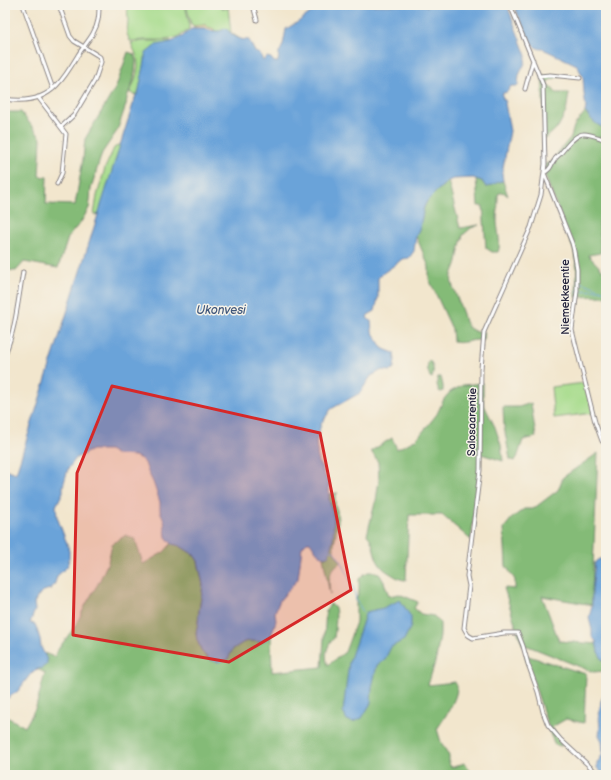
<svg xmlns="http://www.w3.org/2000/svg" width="611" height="780" viewBox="0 0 611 780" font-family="'Balsamiq Sans',sans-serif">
  <rect width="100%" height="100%" fill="#f7f3e8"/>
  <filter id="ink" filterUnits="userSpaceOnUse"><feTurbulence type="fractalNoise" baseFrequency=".025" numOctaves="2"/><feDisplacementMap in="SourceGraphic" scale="8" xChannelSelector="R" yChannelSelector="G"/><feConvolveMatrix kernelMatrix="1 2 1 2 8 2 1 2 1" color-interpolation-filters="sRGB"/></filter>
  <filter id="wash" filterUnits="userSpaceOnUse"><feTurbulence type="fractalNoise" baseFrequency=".012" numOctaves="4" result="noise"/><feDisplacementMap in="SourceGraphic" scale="16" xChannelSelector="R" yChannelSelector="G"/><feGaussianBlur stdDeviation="0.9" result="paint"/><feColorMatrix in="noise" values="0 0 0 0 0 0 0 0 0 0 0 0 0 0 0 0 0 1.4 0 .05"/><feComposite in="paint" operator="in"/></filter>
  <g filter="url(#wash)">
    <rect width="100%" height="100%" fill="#f2e6cd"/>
    <path fill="#a6db8b" stroke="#647e63" d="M127,5H185L189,22V29C176,42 162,40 146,40C140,40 135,41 130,41L127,34L128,20Z
      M186,5H221L222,8L227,9L228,7L231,33L242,40L249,41L255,52L214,31V29L206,27V25L194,26L191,24Z
      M143,41H171L101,214L94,215L97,196L105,168L114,148L122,143L136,95L130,93C134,82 140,70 137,58C136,53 133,48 131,43Z
      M585,383L593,413L554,418L551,387Z"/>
    <path fill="#84bb77" stroke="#536e59" d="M128,52L134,54L136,61L135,72L133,82L127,97L126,105L117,131L102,153L91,188L90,201L89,208L81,222L73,231L68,238L58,268L24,262L16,271L5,270V112H21L41,138L39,176L47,177L46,204L75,205L83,159L85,139L116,87Z
      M562,75L548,81L547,86L552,88L556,93H569L566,112L558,127L545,139L542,76Z
      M585,112C591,119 596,126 606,128V134L599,137L606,140V220L599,221L601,253L588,255L606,274V296L576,297L577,269L574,251L544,173L545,164L552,162L559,151L571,137L574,126Z
      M476,179L482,181L486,187C492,187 497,181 503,181L508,196L503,192L498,194C498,204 497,214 497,223C498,232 501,245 498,252H492L486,248L483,206H478Z
      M448,181L460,228L479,225L471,228L463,235C460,243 459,252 457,261C455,270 450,274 452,284L463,314L465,322L469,328L476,332H484L483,340C479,340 474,340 470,341C464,342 458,344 453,341L452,329L429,279V267L416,236L420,227L424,207L427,201L438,190Z
      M429,360C434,365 434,372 432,378L430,377C428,371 426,367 429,360Z
      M438,377H441L443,386V391L441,392L439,391C437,386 436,382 438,377Z
      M483,383V403L495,427L501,445L503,461L481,454L471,540L442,515H409L406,580C400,580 396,577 391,574C378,567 376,559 373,546C371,541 370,537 367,535L375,503L376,501L379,480L378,462L371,451L392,438L397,449L415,440L421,434L437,414L444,399L450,392L463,385Z
      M531,403L536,437L523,440L517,458L514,461L510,459L504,427L503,407H519Z
      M598,453L592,591V605L542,596L559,641L597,644L598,652L606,665V671L593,672L528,646H523L518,633L504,588L515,589V580L506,566L504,528L512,518L524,509H533L558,490L562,481V478Z
      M338,493L335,495V505L337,510L338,521L334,545V552L341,562C327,571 329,581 330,595L323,557H326L334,518L329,499V494Z
      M126,535L135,539L143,564L164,552L172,543L180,546L187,550L194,555L198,561L203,585L199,611L198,623L196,633L197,640L202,652L209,660L233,649L244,642L251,641L262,642L271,636L272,672L322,667L326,610L328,608L330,604C333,605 334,605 335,608C337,614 335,631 334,638C327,645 324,656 328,665L345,652L356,622V600L359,591V579L363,575L368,572H376L380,575L384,582L389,596L399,594L418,602L414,608L421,614L434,616L440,623V635L436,659L428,685L455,682C456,684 457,686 457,688C457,700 443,720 437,729L441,742L449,756V763L450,766L454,767L464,763L473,775H5V716L25,727L36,707L45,673L37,669L42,668L47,660L44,653L54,657L59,648L76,625L86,604L99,582L108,562L112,544Z
      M525,655L586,674L584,723L566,719L552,727L562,746L555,745L551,736Z"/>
    <path fill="#eeda9e" stroke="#887e6c" d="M206,25L207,27L214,29V31L204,29H194V26Z"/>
    <path fill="#6aa3d9" stroke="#46628a" d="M321,5H425L427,7L429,5H507L526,56L525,63L519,75L518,86H511L507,92L503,93L502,95L503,99L506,101L505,103L510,131L502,173L503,181C497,181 492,187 486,187L482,181L473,178L453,179L448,181L438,190L427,201L424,207L420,227L416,236L414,251L409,258L402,259C394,267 385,270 378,278V298L375,311L368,315L367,318L371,321L372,331L382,348L386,350L394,353L395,360L394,368L390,371L382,370L371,376L360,393L331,409L321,424L316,442L318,462L322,468L324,474L329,482V499L334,518L333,539L329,555C320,561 315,549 310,542H307L302,547L298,579L280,600L275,612L276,621L271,636L262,642L251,641L244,642L233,649L228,659L218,662L210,660L202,652L197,640L196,633L198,623L199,611L203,585L198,561L194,555L180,546L172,544L166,537L164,520L160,511V502L153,482L148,472L145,463L141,459L135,456L117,455L109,450H92L76,458L68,469L63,486V492L56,506L57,517L69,549V561L67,567L57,576L55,583L51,589C40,591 39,594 34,603L35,610L30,623L35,624L40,639L41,647L47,660V664L42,668L35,670L29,676L18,691L5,700V469L16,473L136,95L138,94L145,61V54L156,45L171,42L182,37L191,29H204L214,31H220L226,28C233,36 238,40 249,40L255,52L260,54L263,61L267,57L271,58L274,62H278L279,53L283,45L286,29L298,22Z
      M514,5H606V128C596,126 591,119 585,112L586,107L584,94L583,77L577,65L543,49C538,49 535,47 530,43Z
      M606,555V665L598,652L596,641L592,637V630L589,618L592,605V591L595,562L599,559H602Z
      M400,600L411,617V626L404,640L391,647L385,659L377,665L372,687L371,703L362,718L353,722L347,720L343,712L349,662L366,612L383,608Z
      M606,690V775H604L597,768V763L600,760L603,752L602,741L599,735L600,728L599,717L601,701Z"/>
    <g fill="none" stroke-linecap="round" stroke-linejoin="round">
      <path stroke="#6aa3d9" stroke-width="1" d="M577,282C588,283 596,289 606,291
        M577,291L600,290
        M330,550L334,551L342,562L354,589L356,600L365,615"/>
    </g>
  </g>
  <g filter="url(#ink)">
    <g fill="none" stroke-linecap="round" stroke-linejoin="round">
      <defs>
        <path id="street" d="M23,5L53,89
          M59,5L70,36L74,41L97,55L100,57L101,62L95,80L74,115L61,127
          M253,5L257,20
          M510,5L543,85L545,164L541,195L531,227L484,332L481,369L480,470L467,576L469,586L464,628L468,635L473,638L504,633H518L523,646L528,664L538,692L543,712L548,725L560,739L599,775
          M539,76L550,75L580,78
          M5,80L7,86L5,97
          M525,89L533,60
          M38,97L66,134L62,173L57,184
          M5,99C23,102 43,100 57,85C65,77 72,65 78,55C85,44 96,33 98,20C99,15 99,10 99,5
          M606,140C599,138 592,134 584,134C575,134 566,147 560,154C558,156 555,158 554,161C549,168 552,168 544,173L572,243L574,251L577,269V291L572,330L595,422L602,441L606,445
          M5,354C16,328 18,300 23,272"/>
      </defs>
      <use href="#street" stroke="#8a8484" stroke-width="5"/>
      <use href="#street" stroke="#fff" stroke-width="3"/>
    </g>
  </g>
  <path fill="#d62828" fill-opacity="0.2" stroke="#d62828" stroke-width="3" stroke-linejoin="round" d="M112,386L320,433L351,590L229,662L73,635L77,473Z"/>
  <g text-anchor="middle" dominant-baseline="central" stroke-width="3" stroke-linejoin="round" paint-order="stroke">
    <g font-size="11" fill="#22223b" stroke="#f7f3e8">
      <text transform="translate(565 297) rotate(-90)">Niemekkeentie</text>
      <text transform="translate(472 422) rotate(-89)">Salosaarentie</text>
    </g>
    <g font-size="12" font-style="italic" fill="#3f567a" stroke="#f7f3e8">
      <text x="221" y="310">Ukonvesi</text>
    </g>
  </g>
  <rect width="611" height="780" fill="none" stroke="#f7f3e8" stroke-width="20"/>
</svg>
